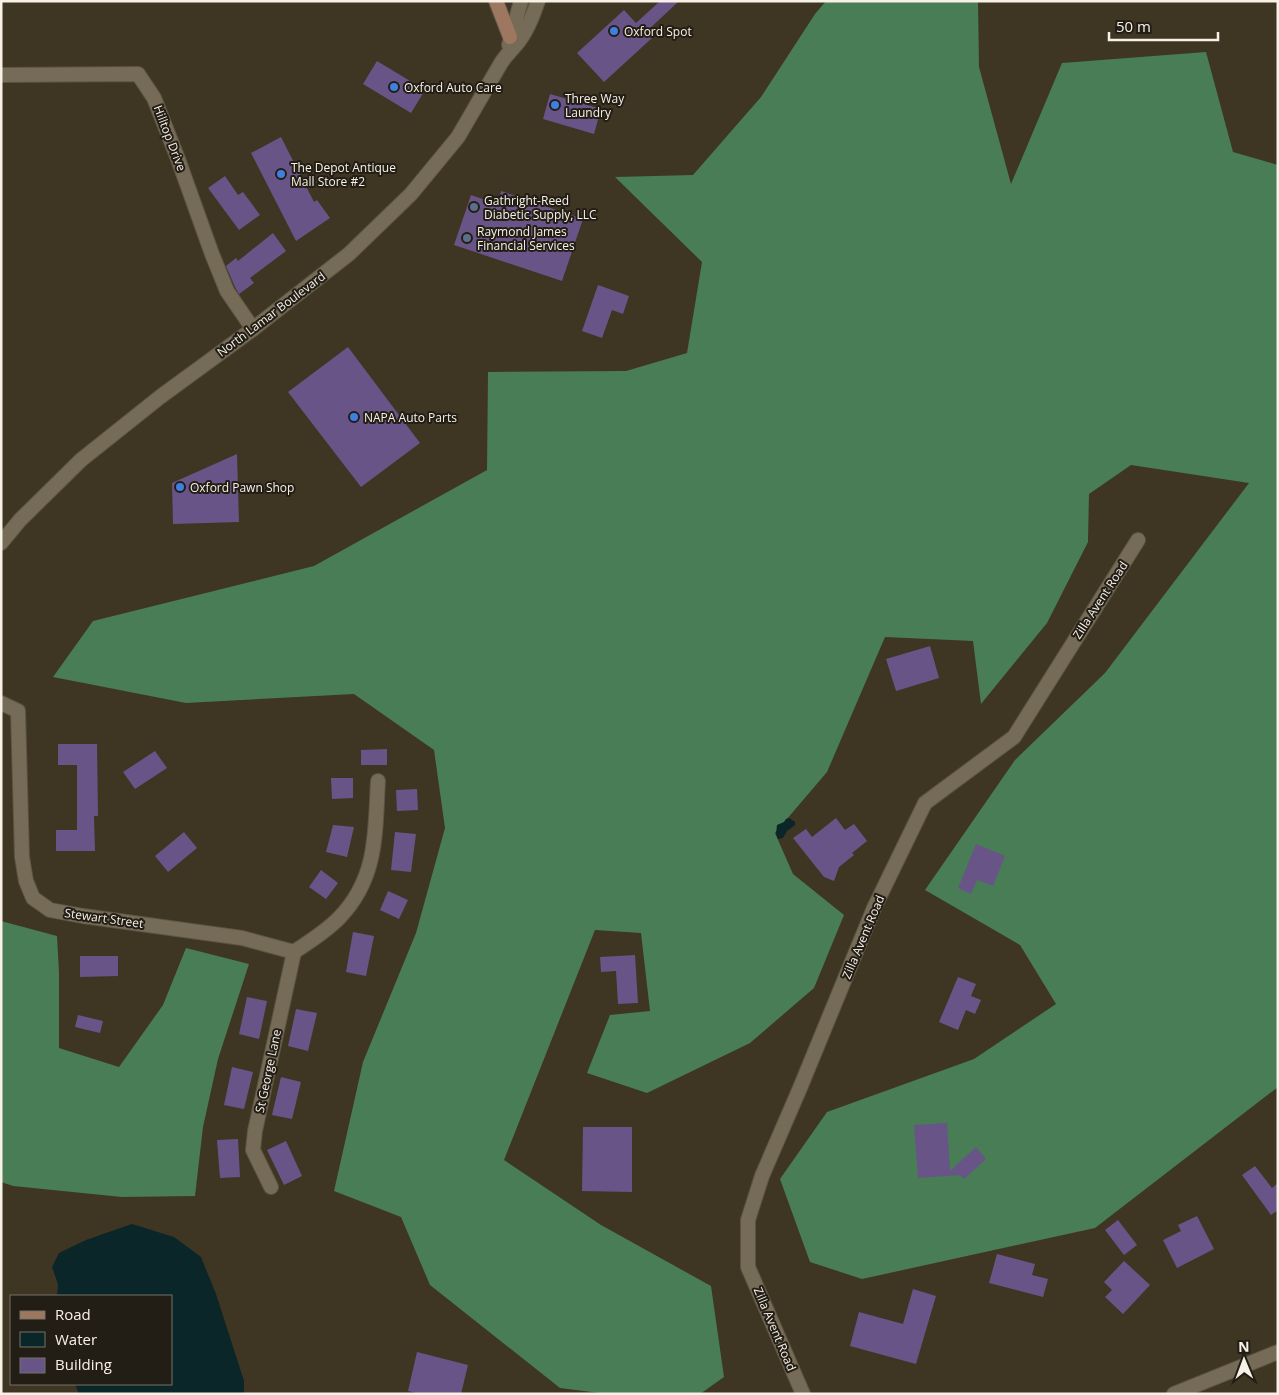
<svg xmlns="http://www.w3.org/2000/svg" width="1279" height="1395" viewBox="0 0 1279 1395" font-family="'Open Sans',sans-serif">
  <rect width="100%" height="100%" fill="#3f3523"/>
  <path fill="#487d56" d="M826,1H978L979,67L1011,184L1062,63L1206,52L1233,152L1278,165V1087L1095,1228L862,1279L810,1262L780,1179L827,1112L974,1059L1056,1004L1020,945L925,890L1015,760L1105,673L1249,483L1131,465L1089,494L1088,542L1047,623L981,704L973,641L885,637L827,772L775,833L793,874L844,915L814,988L750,1043L647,1093L587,1073L610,1015L650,1011L641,933L595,930L504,1160L601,1225L711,1286L724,1377L700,1394H608L560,1388L430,1285L401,1217L334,1191L363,1062L416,933L445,828L434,750L354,694L186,703L53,677L93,621L314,566L487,470L488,372L626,371L687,353L702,262L615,177L693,175L761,97L815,14Z
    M1,921L57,936L59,972V1048L119,1067L163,1005L186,948L249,964L218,1059L203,1127L195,1196L122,1197L13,1186L1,1182Z"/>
  <path fill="#0a2629" d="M789,818L795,822V825L787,831L783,838L778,839L776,834L777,825L784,822L786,819Z
    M132,1224L174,1237L201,1257L216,1294L244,1381V1394H79L75,1384H171V1296H57L58,1284L52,1267L59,1253L86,1240Z"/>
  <path fill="#695487" d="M660,1H679L646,32L652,38L604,82L577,53L624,10L636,23Z
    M377,61L425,90L411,113L363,84Z
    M550,94L601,109L594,134L543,119Z
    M281,137L314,202L317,200L330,218L296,241L251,153Z
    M225,176L238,195L243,192L260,215L239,230L208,188Z
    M501,191L583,219L562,281L454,245L471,195L497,204Z
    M273,233L286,251L250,278L254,283L239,294L235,287L226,266L236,258L238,261Z
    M598,285L629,296L623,314L612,310L602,338L582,331Z
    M348,347L420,443L361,487L288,392Z
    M237,454L239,522L173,524L172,483Z
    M930,646L939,678L896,691L886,659Z
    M58,744H97L98,816H94L95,851H56V830H77V765H58Z
    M387,749V765H361V750Z
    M155,751L167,768L135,789L123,772Z
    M331,778H353V798L332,799Z
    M417,789L418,810L397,811L396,790Z
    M836,818L845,830L854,824L867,841L852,853L854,855L839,867L834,881L824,877L793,838L806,829L812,837Z
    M333,825L354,827L347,857L326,852Z
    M184,832L197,848L168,872L155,856Z
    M395,832L416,834L411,872L391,870Z
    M976,844L1005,856L993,886L977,880L971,894L958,888Z
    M321,870L338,883L326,899L309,887Z
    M388,891L408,900L399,919L380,910Z
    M353,932L374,936L366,976L346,972Z
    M635,955L638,1003L618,1004L616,971L601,972L600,957Z
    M80,956H118V976L80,977Z
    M958,977L976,984L971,996L981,1000L975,1014L966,1010L958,1030L939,1022Z
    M247,997L267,1001L259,1039L239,1034Z
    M296,1009L317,1013L308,1051L288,1046Z
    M78,1015L103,1021L100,1033L75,1027Z
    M232,1067L253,1072L244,1109L224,1105Z
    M281,1077L301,1082L292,1119L272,1115Z
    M947,1123L950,1171L976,1147L986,1159L964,1179L960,1175L918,1178L914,1125Z
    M583,1127H632V1192L582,1191Z
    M238,1139L240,1177L220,1178L217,1140Z
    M286,1141L302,1176L284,1185L267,1150Z
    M1255,1166L1272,1188L1278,1183V1210L1271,1215L1242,1175Z
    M1197,1216L1214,1249L1177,1268L1163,1240L1181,1231L1178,1225Z
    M1118,1220L1137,1245L1124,1255L1105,1230Z
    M997,1254L1035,1264L1032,1275L1048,1279L1043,1297L989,1283Z
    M1124,1261L1150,1285L1123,1314L1105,1297L1112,1290L1104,1282Z
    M913,1289L936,1296L916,1364L850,1346L859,1312L903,1324Z
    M417,1352L468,1365L461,1394H420L408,1391Z"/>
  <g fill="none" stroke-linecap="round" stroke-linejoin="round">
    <defs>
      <path id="minor" d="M1,75L138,74L154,98L178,159L212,254L227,291L253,329
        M1,703L18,711L22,857L26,881L33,898L50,910L83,916L242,938L294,952
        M294,952C310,941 327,931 340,917C378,877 375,832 378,781
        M271,1187L253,1150L255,1131L294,952
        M803,1394L748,1267V1220L762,1176L800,1088L874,908L925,803L1014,737L1138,540"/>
      <path id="tertiary" d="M509,45L521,1
        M1,543L20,520L81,460L160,397L253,329L349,254L411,194L458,137L501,63C506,55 513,49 519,41C528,29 533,15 538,1
        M1174,1394L1278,1352"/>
      <path id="secondary" d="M496,1L510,37"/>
    </defs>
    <use href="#minor" stroke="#5c5443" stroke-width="16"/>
    <use href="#tertiary" stroke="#5c5443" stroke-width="16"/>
    <use href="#secondary" stroke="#5c5443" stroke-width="16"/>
    <use href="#minor" stroke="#756b56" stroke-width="14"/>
    <use href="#tertiary" stroke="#756b56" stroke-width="14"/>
    <use href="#secondary" stroke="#9e7761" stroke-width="14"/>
  </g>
  <g fill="#3f7fe0" stroke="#221d15" stroke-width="2">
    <circle cx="614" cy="31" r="5"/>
    <circle cx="394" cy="87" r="5"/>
    <circle cx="555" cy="105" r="5"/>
    <circle cx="281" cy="174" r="5"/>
    <circle cx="354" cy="417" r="5"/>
    <circle cx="180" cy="487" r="5"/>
  </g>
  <g fill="#5c6f8a" stroke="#221d15" stroke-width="2">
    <circle cx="474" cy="207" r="5"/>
    <circle cx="467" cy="238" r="5"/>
  </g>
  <g text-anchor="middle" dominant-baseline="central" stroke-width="4" stroke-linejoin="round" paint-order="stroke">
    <g font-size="12" fill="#f7f1e6" stroke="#221d15" text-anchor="start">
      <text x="624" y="31">Oxford Spot</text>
      <text x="404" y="87">Oxford Auto Care</text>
      <text x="565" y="98">Three Way<tspan x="565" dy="14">Laundry</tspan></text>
      <text x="291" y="167">The Depot Antique<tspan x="291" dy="14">Mall Store #2</tspan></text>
      <text x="484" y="200">Gathright-Reed<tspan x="484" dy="14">Diabetic Supply, LLC</tspan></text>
      <text x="477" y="231">Raymond James<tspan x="477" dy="14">Financial Services</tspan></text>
      <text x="364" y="417">NAPA Auto Parts</text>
      <text x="190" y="487">Oxford Pawn Shop</text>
    </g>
    <g font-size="12" fill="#f7f1e6" stroke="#221d15">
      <text transform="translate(170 138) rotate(69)">Hilltop Drive</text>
      <text transform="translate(271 314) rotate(-37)">North Lamar Boulevard</text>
      <text transform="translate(1100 600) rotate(-57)">Zilla Avent Road</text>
      <text transform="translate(104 918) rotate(8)">Stewart Street</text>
      <text transform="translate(863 937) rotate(-67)">Zilla Avent Road</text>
      <text transform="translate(268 1071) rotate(-78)">St George Lane</text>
      <text transform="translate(775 1329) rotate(67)">Zilla Avent Road</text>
    </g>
  </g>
  <rect width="1279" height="1395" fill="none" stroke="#f7f1e6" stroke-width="5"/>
  <rect x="10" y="1295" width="162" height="90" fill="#221d15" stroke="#777269"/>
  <rect x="20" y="1311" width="25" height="8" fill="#9e7761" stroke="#777269"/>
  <text x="55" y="1320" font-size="15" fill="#f7f1e6">Road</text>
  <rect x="20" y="1332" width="25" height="15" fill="#0a2629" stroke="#777269"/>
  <text x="55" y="1345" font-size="15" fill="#f7f1e6">Water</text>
  <rect x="20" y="1358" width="25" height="15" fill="#695487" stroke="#777269"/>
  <text x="55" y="1370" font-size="15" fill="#f7f1e6">Building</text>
  <g transform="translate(1244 1360) rotate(359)" stroke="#221d15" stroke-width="4" paint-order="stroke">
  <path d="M0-4L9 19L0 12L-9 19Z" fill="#f7f1e6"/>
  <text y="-8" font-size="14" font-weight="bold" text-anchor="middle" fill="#f7f1e6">N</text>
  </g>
  <path d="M1109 32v8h109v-8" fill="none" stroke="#f7f1e6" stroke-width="2.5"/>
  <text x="1116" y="32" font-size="15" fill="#f7f1e6" stroke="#221d15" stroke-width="4" paint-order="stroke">50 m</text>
</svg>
